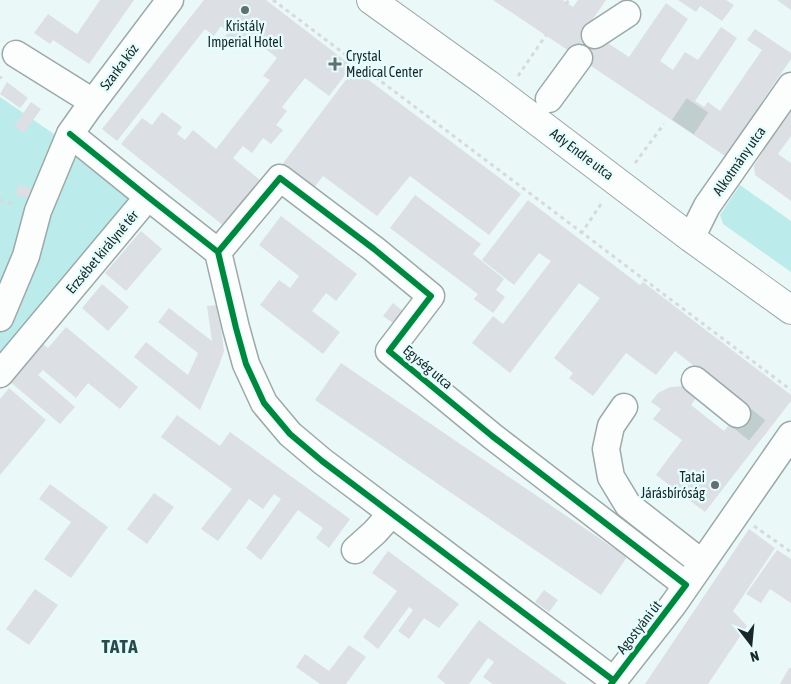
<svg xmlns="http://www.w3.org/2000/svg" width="791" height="684" viewBox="0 0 791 684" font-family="'Asap Condensed',sans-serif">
  <rect width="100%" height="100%" fill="#ebf8f8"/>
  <path fill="#bcebec" d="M0,97L73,147L155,211L66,309L0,354Z
    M740,185L791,221V272L723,224L720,215Z"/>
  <path fill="#dcdfe4" d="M100,0H134L89,64L53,40L50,44L34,33L48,14L77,34Z
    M204,0H266L352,66L329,96L305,78L282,107L287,111L276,125L283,130L271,144L263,138L252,153L243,146L233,158L265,184L229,230L121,144L142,118L152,125L162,112L182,127L177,134L185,140L193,130L216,149L270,80L263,76L277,58L247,34L236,48L223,38L229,32L221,26L214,36L205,29L117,141L102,129Z
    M493,0H563L573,7L578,0H606L586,29L629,57L666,3L688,19L660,61L673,70L685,52L698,60L721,27L737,38L695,101L704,107L708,102L720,111L762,50L747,40L755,29L791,53V59L725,156Z
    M678,0H726L734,5L722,21L700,6L696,12Z
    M777,0H791V10Z
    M354,69L521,194L489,235L410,176L377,216L323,176L313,189L281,166Z
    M7,82L28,98L20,108L0,94Z
    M31,102L41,109L24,133L14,126Z
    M791,107V136L778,154L791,163V201L755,175L754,166Z
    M18,185L31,188L29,198L16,196Z
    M415,195L481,244L473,254L504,279L496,290L505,297L493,313L474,299L478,294L390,228Z
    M528,200L640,285L643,282L791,395V401L705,512L656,475L682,440L653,419L661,409L651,402L658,393L670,387L685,386L699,394L691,405L724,431L744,405L675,351L656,375L626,353L593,396L569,378L573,373L554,358L600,298L579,283L510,373L472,343L493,316L503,324L551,261L539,253L514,285L482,260Z
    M281,216L357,274L336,301L326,293L312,311L340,332L323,354L260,305L279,280L290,288L299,276L259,245Z
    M141,231L162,249L126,291L105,273Z
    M102,284L129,307L108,331L82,308Z
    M393,303L403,311L393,323L383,316Z
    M218,305L224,351L218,368L200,410L134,357L146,342L188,375L198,353L158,322L169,308L212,341L207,306Z
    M66,327L138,387L120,409L88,383L76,398L43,370L38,375L75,407L60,424L8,380L41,342L48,348Z
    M341,363L627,557L601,595L315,400Z
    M9,388L46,420L0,475V399Z
    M177,415L220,446L230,432L350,519L329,548L316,538L323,528L298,510L261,560L246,548L281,499L274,494L263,509L249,499L218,541L201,529L232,489L161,437Z
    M50,484L108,527L71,578L44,559L71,522L39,499Z
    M154,493L174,507L147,544L127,529Z
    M749,529L775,548L733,611L747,626L708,684H645Z
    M777,550L791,559V603L770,589L761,603L746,594Z
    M388,551L459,604L439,628L424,618L409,639L398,631L413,610L409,607L378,649L363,637L397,591L372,573Z
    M35,589L58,605L29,645L6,629Z
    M544,590L558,600L549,612L535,602Z
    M479,620L503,638L567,684H493L483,677L494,662L488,658L469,684H446L437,677Z
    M349,645L366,657L346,684H320L296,667L305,654L329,671Z
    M789,668H791V684H780Z"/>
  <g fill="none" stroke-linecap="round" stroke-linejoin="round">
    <path stroke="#c1cece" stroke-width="26" stroke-dasharray="26 13" stroke-linecap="butt" d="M683,127L699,103
      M737,414L764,436"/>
    <defs>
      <path id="minor" d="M595,35L627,14
        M16,54L93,102
        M549,99L579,58
        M70,134L148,197L218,252L236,328L246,364L264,403L290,434L322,461L613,680
        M691,238L707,206L791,86
        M218,252L280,178L374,249L431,296L389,351L492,436L686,585
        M0,318L26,256L38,211L70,134L87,110L170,0
        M0,374L148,197
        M695,380L737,414
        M624,407L611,426L606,449L611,477L628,505L702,563
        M355,550L375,532L391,514
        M611,684L673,605L791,435"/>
      <path id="major" d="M371,0L488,84L691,238L791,310"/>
    </defs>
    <use href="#minor" stroke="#9ca9a9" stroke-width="29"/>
    <use href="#major" stroke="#9ca9a9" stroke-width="30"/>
    <path stroke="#d7dada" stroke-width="3" stroke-dasharray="4 4" stroke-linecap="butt" d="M273,0L791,390
      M566,4L569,0
      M518,76L546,35
      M0,77L2,78
      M635,163L664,124
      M0,200L15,205
      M581,234L603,201
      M754,526L791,552"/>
    <use href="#minor" stroke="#fcfefe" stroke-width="26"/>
    <use href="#major" stroke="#fcfefe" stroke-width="28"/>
    <defs>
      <path id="cycleway" d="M70,134L148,197L218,252L236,328L246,364L264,403L290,434L322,461L613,680
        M218,252L280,178L374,249L431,296L389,351L492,436L686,585L611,684"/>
    </defs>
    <use href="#cycleway" stroke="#e6fdfd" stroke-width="9"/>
    <use href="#cycleway" stroke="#00873e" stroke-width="6"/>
  </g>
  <g fill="#627070" stroke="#e6fdfd" stroke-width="2">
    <circle cx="245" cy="10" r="5"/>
    <path d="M332.5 56.5h5v5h5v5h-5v5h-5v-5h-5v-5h5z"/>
    <circle cx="715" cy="485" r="5"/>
  </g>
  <g text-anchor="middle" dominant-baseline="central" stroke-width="5" stroke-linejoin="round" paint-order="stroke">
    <g font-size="14" fill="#182727" stroke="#e6fdfd">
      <text x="245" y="26">Kristály<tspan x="245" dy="16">Imperial Hotel</tspan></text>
      <text x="346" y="56" text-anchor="start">Crystal<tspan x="346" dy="16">Medical Center</tspan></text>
      <text x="705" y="477" text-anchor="end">Tatai<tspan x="705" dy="16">Járásbíróság</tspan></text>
    </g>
    <g font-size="14" fill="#182727" stroke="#e6fdfd">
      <text transform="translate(119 67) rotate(-53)">Szarka köz</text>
      <text transform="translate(582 154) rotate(37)">Ady Endre utca</text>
      <text transform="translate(739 161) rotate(-55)">Alkotmány utca</text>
      <text transform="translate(102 252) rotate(-50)">Erzsébet királyné tér</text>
      <text transform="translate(428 367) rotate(40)">Egység utca</text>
      <text transform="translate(639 627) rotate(-52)">Agostyáni út</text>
    </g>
    <g font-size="19" font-weight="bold" letter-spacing="1" fill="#284a4b" stroke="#e6fdfd">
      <text x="120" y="646">TATA</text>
    </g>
  </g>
  <g transform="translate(751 644) rotate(164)" stroke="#e6fdfd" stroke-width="4" paint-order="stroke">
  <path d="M0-4L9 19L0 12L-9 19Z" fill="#182727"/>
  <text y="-8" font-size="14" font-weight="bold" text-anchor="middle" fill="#182727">N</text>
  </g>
</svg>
